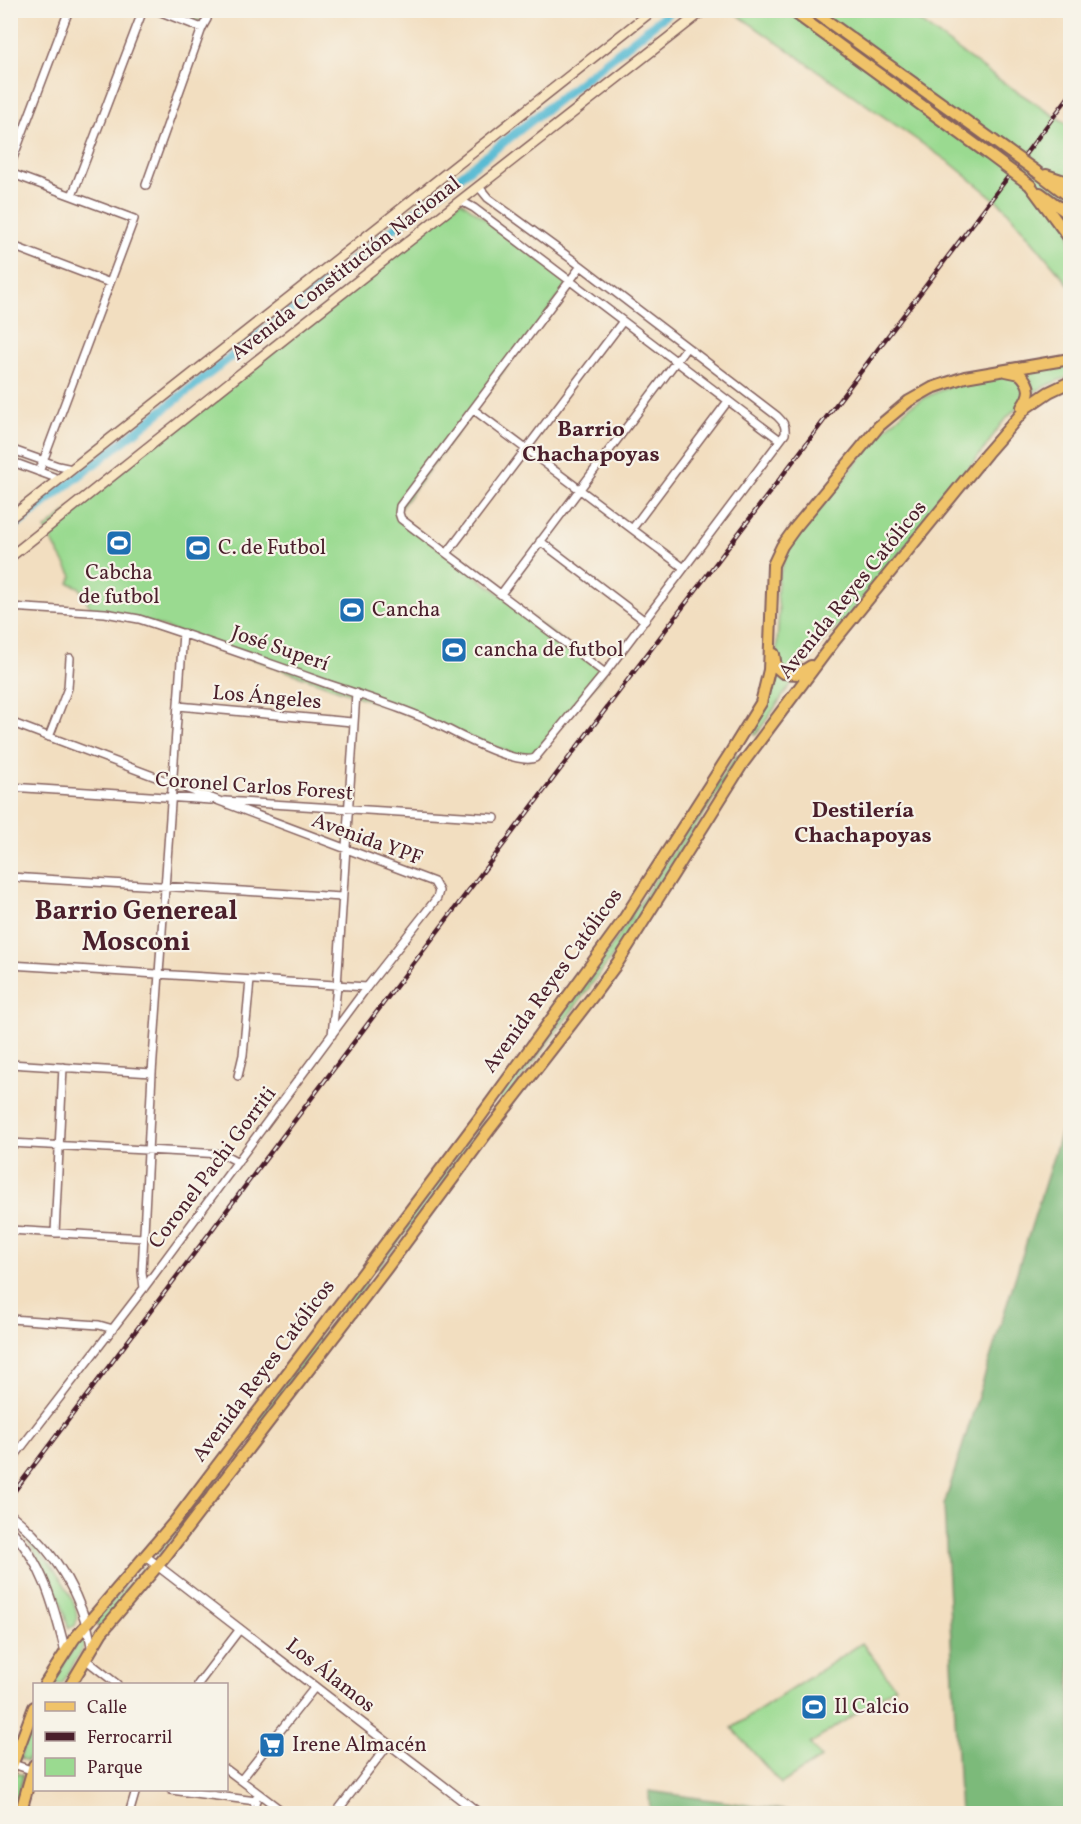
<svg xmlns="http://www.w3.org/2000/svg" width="1081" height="1824" viewBox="0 0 1081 1824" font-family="Vollkorn,serif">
  <rect width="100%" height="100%" fill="#f7f3e8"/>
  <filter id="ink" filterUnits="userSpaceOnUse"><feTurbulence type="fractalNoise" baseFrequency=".0167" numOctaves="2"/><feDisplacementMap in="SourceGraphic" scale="12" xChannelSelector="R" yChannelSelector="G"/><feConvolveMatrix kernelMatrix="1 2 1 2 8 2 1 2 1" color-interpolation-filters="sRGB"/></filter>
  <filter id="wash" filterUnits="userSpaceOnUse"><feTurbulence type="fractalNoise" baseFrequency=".008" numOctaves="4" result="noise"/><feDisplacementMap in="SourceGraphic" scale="24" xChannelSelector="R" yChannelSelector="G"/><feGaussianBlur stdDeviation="1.35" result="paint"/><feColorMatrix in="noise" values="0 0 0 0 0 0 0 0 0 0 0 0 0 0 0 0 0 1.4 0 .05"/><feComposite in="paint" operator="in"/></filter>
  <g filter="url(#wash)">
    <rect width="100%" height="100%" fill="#f2dec0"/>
    <path fill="#9ada90" stroke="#727c5e" stroke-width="1.5" d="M156,11H187L205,24L202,28Z
      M732,11H905L995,77L1070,126V286L1004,207L953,165Z
      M461,201L570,282L399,510L401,519L605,673L529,760L436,724L143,620L93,612L79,587L69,583L72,576L45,529Z
      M1070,364V376C1059,381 1046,384 1035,392L1033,391L1031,381L1023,371Z
      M1011,375L1016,376L1026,387L1024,401L1001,424L985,448L839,627L829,634L800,669L784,670L776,660L779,611L777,593L778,579L787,552L794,540L882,432L909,407L922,399L956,383Z
      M775,673L796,677L756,735L754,734L752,730C763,712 772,693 775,673Z
      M736,755L740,757L612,957L504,1102L499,1098L597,969Z
      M484,1120L488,1124L379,1268L375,1265Z
      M363,1281L367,1284L346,1313L159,1555L156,1553L161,1546Z
      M29,1539C43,1555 86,1603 75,1626L69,1628C65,1621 65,1613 62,1605C53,1582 40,1560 27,1540Z
      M143,1567L148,1572L99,1628L95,1621Z
      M80,1638L83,1639L85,1644L62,1684H52Z
      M862,1643L895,1687L810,1744L821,1758L781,1784L732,1728Z
      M34,1718V1742L27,1761L20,1758Z
      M15,1773L23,1775L14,1813H11V1791Z"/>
    <path fill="#7bba7a" stroke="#626c52" stroke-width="1.5" d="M1070,1103V1813H960L944,1505Z
      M649,1791L804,1813H650Z"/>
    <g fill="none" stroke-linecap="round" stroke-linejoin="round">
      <path stroke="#55bad3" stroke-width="9" d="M10,530L672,10"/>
    </g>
  </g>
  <g filter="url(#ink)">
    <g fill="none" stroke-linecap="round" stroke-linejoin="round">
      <defs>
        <path id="minor" d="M156,10L202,28L207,19L209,10
          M10,166L69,10
          M10,173L134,219L39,472
          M146,185L202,28
          M72,196L143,10
          M461,201L474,208L780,440
          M10,245L110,283
          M581,266L400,506L399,513L401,519L605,673
          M474,410L684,568
          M10,449L58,466L72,469
          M10,461L59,479
          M632,529L728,401
          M540,541L645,621
          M448,552L623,321
          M501,594L687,347
          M10,607L105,613L139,619C201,639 263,661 325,683C366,697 410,710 449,730C466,739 518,765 535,758L605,673L785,434C786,425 783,422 777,416L581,266L488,198L479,187
          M178,706L352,722
          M10,722L434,882L439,891L437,898L367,987L144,1288L10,1462
          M49,737L68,688L70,658
          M10,787L211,800
          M225,801L495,818
          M10,877L342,897
          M10,965L367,987
          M332,1035L337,986L356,693
          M10,1064L152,1073
          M238,1076L243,1055L250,980
          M10,1143L223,1154L238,1162
          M10,1230L143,1238
          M55,1233L63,1067
          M144,1288L142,1272L152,1073L183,633
          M10,1319L99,1325L113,1329
          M85,1659L117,1684
          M198,1684L240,1629
          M13,1764L34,1771
          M226,1769L286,1814
          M241,1780L315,1687
          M171,1790L256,1801
          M129,1814L136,1790
          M254,1814L256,1798
          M335,1814L388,1745
          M462,1814L469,1805"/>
        <path id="tertiary" d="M10,1514C54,1549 82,1593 92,1648
          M10,1529C43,1563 54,1606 65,1650
          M145,1556L480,1814"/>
        <path id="secondary" d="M10,518L653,10
          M10,557L303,324L704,10"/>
        <path id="primary" d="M1006,371L1020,374C1032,386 1031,394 1022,407
          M774,654L776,667L783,673L798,674L811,666
          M45,1684L74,1639L175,1521L358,1280L478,1120L622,922L729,755L761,703L769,670L773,565L782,546L795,528L879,426L909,401L932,388L965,377L1070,359
          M71,1684L102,1632L165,1557L386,1269L489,1130L593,996L618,962L743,763L835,640L987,453L1027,407L1049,392L1070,382
          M10,1771L34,1707
          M20,1814L34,1765"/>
        <path id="trunk" d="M791,10L987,153
          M812,10L994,141
          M1037,172L1070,197
          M1046,175L1070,183
          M1030,185L1070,239
          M1040,193L1070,215"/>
      </defs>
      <use href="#minor" stroke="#85625f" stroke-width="10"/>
      <use href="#tertiary" stroke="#85625f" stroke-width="11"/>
      <use href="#secondary" stroke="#85625f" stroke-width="12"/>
      <use href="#primary" stroke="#85625f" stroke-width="14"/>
      <use href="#trunk" stroke="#85625f" stroke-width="14"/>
      <use href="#minor" stroke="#fff" stroke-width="7"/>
      <use href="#tertiary" stroke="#fff" stroke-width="8"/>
      <use href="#secondary" stroke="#f9e7c3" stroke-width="9"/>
      <use href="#primary" stroke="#f0c369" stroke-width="10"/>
      <use href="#trunk" stroke="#f0c369" stroke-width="10"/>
      <defs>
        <path id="rail" d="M10,1497L1070,95"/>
      </defs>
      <use href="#rail" stroke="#4a1f2b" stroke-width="4.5"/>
      <use href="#rail" stroke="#f7f3e8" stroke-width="2" stroke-dasharray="7" stroke-linecap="butt"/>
      <defs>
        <path id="trunk-bridge" d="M994,141L1037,172
          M987,153L1030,185"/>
      </defs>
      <use href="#trunk-bridge" stroke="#85625f" stroke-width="14" stroke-linecap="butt"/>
      <use href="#trunk-bridge" stroke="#f0c369" stroke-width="10"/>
    </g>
  </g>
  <defs>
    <symbol id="stadium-square" viewBox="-11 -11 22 22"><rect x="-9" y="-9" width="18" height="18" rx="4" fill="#1f6fb2" stroke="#f7f3e8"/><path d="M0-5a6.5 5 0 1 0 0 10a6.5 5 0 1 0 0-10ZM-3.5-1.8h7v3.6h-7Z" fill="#fff"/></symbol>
    <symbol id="supermarket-square" viewBox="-11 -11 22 22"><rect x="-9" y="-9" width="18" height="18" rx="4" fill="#1f6fb2" stroke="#f7f3e8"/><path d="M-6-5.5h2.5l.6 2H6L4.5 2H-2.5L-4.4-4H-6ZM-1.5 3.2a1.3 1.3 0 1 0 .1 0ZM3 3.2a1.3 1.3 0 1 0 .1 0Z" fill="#fff"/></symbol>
  </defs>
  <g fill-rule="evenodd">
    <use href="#stadium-square" x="104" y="528" width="30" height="30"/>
    <use href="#stadium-square" x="183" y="533" width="30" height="30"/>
    <use href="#stadium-square" x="337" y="595" width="30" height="30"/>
    <use href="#stadium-square" x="439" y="635" width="30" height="30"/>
    <use href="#stadium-square" x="799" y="1692" width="30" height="30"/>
    <use href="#supermarket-square" x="257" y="1730" width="30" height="30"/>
  </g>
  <g text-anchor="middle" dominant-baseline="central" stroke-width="4.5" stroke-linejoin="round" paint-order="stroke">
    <g font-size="21" fill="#4a1f2b" stroke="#f7f3e8">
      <text transform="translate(346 269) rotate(-38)">Avenida Constitución Nacional</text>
      <text transform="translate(853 590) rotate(-51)">Avenida Reyes Católicos</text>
      <text transform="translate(280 649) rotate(19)">José Superí</text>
      <text transform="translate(267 698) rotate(5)">Los Ángeles</text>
      <text transform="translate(254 787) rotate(4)">Coronel Carlos Forest</text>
      <text transform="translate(367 840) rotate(20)">Avenida YPF</text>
      <text transform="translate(553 981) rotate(-54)">Avenida Reyes Católicos</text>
      <text transform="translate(213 1168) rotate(-53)">Coronel Pachi Gorriti</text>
      <text transform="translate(264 1371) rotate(-53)">Avenida Reyes Católicos</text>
      <text transform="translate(330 1676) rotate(38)">Los Álamos</text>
    </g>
    <g font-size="21" fill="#4a1f2b" stroke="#f7f3e8" text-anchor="start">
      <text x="218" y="548">C. de Futbol</text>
      <text x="119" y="573" text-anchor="middle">Cabcha<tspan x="119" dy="24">de futbol</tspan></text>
      <text x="372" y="610">Cancha</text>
      <text x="474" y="650">cancha de futbol</text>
      <text x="834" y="1707">Il Calcio</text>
      <text x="292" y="1745">Irene Almacén</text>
    </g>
    <g font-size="22" font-weight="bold" fill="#4a1f2b" stroke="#f7f3e8">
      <text x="591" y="430">Barrio<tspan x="591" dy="25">Chachapoyas</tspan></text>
      <text x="863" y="811">Destilería<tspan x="863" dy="25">Chachapoyas</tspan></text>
    </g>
    <g font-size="27" font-weight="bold" fill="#4a1f2b" stroke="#f7f3e8">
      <text x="136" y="912">Barrio Genereal<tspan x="136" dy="31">Mosconi</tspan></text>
    </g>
  </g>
  <rect width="1081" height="1824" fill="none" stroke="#f7f3e8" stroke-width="36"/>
  <rect x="33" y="1683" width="195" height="108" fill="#f7f3e8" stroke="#b29e9c" stroke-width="1.5"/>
  <rect x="45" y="1702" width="30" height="9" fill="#f0c369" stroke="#b29e9c" stroke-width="1.5"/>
  <text x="87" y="1713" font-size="18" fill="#4a1f2b">Calle</text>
  <rect x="45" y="1732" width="30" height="9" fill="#4a1f2b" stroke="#b29e9c" stroke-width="1.5"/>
  <text x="87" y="1743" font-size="18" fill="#4a1f2b">Ferrocarril</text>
  <rect x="45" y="1758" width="30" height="18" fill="#9ada90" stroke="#b29e9c" stroke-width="1.5"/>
  <text x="87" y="1773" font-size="18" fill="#4a1f2b">Parque</text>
</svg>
